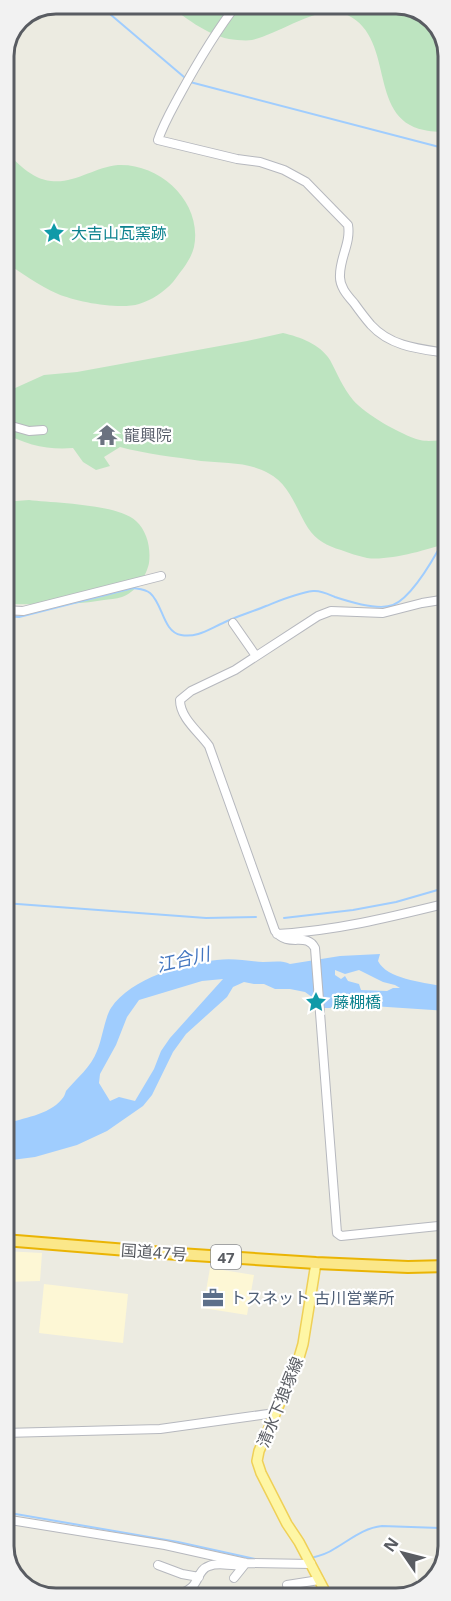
<svg xmlns="http://www.w3.org/2000/svg" width="451" height="1601" viewBox="0 0 451 1601" font-family="'Noto Sans','Noto Sans JP',sans-serif">
  <rect width="100%" height="100%" fill="#ecebe1"/>
  <path fill="#fdf7d5" d="M4,1251L42,1253L40,1281L4,1282Z
    M210,1268L254,1275L247,1315L203,1308Z
    M44,1284L128,1294L123,1343L39,1333Z"/>
  <path fill="#bde4c0" d="M165,3H402L430,16L447,45V131C439,132 432,132 424,130C365,118 398,34 343,13C321,4 277,35 252,40C246,41 236,40 229,39C205,34 185,17 165,3Z
    M3,148C16,162 31,179 51,181C74,184 95,167 118,165C160,163 203,202 194,247C191,260 181,271 173,282C164,292 152,300 139,304C120,310 77,302 58,294C39,286 21,272 3,261Z
    M283,333C300,337 320,344 330,360C337,373 343,388 353,400C365,414 401,435 420,440C428,442 439,440 447,440V543C427,550 388,561 367,558C358,556 349,553 341,550C327,546 316,540 308,528C296,509 290,484 268,473C249,462 223,463 201,461C175,457 146,454 120,447L104,457L110,466L96,470L83,462L73,448C48,450 25,445 3,432V397L13,389L44,375L77,372L247,341Z
    M29,500C54,503 118,504 136,521C147,531 151,548 149,563C146,577 136,592 122,597C116,599 109,599 104,600C70,606 37,604 3,604V502Z"/>
  <path fill="#a0cdfe" fill-rule="evenodd" d="M380,954L378,961C387,979 422,982 441,986H448V1011L342,1004L330,1008H318L312,997L305,992L290,989H275L264,984H254L244,982L233,987L227,997L186,1034L173,1052L152,1095L143,1106L107,1131L77,1145L35,1157L4,1161V1125C23,1117 48,1116 62,1099C64,1097 65,1094 66,1091C77,1078 91,1067 97,1051C102,1040 105,1017 111,1008C131,978 184,963 217,960C233,958 248,961 263,962C273,962 282,960 290,964L340,956ZM335,970L345,974L359,970L383,982L395,985L400,988H393L387,991L361,990L359,984L348,981L345,976L341,979L335,975ZM223,979L170,1038L161,1051L154,1069L135,1101L119,1097L110,1101L99,1083L100,1074L116,1045L127,1017L139,1000L202,981Z"/>
  <g fill="none" stroke-linecap="round" stroke-linejoin="round">
    <path stroke="#a0cdfe" stroke-width="2" d="M97,3L184,77
      M190,82L447,149
      M3,616L19,617L133,588C139,589 145,589 150,593C163,604 163,632 181,635C197,638 209,629 223,623C237,616 252,612 266,606C281,600 297,593 313,591C321,590 328,594 335,597C350,602 378,611 393,605C413,597 437,553 447,534
      M4,903L206,918L256,917
      M284,918L353,910L396,902L448,887
      M4,1512L178,1542L255,1559
      M311,1558C319,1556 327,1554 334,1549C350,1540 363,1528 382,1526L440,1528L448,1525"/>
    <defs>
      <path id="minor" d="M238,3C215,32 196,65 178,98C171,111 163,125 158,140L237,159L260,162L284,170L306,182L348,225C351,243 340,257 340,275C339,286 347,295 354,303C359,310 365,318 371,325C391,347 420,349 447,353
        M3,429L15,427L29,431L43,430
        M447,599L422,603L383,613L331,611L318,616L235,670L191,691L180,700C180,718 199,732 209,746L275,931C289,949 306,931 315,948L337,1233L341,1236L448,1225
        M3,610L23,611L161,576
        M233,623L256,656
        M277,934C335,931 391,917 448,903
        M4,1433L160,1429L275,1413
        M4,1519L165,1545L246,1563L311,1564
        M158,1565L182,1574L199,1577
        M234,1578L246,1563
        M287,1585L319,1580
        M164,1597C173,1595 185,1594 192,1587C199,1580 199,1569 209,1566C219,1562 229,1566 238,1565"/>
      <path id="major" d="M316,1263L303,1344L298,1361L259,1451L257,1461L261,1473L287,1524L299,1542L328,1597"/>
      <path id="highway" d="M4,1240L164,1253L316,1263L408,1267L448,1266"/>
    </defs>
    <use href="#minor" stroke="#b6b8be" stroke-width="10"/>
    <use href="#major" stroke="#efd057" stroke-width="12"/>
    <use href="#highway" stroke="#eab404" stroke-width="14"/>
    <use href="#minor" stroke="#fff" stroke-width="8"/>
    <use href="#major" stroke="#fef6a5" stroke-width="9"/>
    <use href="#highway" stroke="#fbe789" stroke-width="10"/>
  </g>
  <defs>
    <symbol id="sight-bare" viewBox="-9 -9 18 18"><path d="M0-6L1.8-2.2L6-1.7L2.9 1.2L3.7 5.4L0 3.3L-3.7 5.4L-2.9 1.2L-6-1.7L-1.8-2.2Z" fill="#0f9aa8" stroke="#fff" stroke-width="2.5" paint-order="stroke"/></symbol>
    <symbol id="temple-bare" viewBox="-9 -9 18 18"><path d="M0-6L5-2H3V0L6.5 2.5H4V6H1.5V3h-3V6H-4V2.5H-6.5L-3 0V-2H-5Z" fill="#6b7280" stroke="#fff" stroke-width="2.5" paint-order="stroke"/></symbol>
    <symbol id="office-bare" viewBox="-9 -9 18 18"><path d="M-6-3h4V-5.5h4V-3h4V5H-6ZM-1-4.5V-3h2v-1.5ZM-6 0V1H6V0Z" fill="#5c6f8a" stroke="#fff" stroke-width="2.5" paint-order="stroke"/></symbol>
  </defs>
  <g fill-rule="evenodd">
    <use href="#sight-bare" x="39" y="218" width="30" height="30"/>
    <use href="#temple-bare" x="92" y="420" width="30" height="30"/>
    <use href="#sight-bare" x="301" y="987" width="30" height="30"/>
    <use href="#office-bare" x="198" y="1283" width="30" height="30"/>
  </g>
  <g text-anchor="middle" dominant-baseline="central" stroke-width="4.5" stroke-linejoin="round" paint-order="stroke">
    <rect fill="#fff" stroke="#8b8d91" stroke-width="1.5" x="211" y="1245" width="30" height="24" rx="4.5"/>
    <g font-size="15" font-weight="bold" fill="#595c62">
      <text x="226" y="1257">47</text>
    </g>
    <g font-size="16" fill="#0d838f" stroke="#fff" text-anchor="start">
      <text x="71" y="233">大吉山瓦窯跡</text>
      <text x="333" y="1002">藤棚橋</text>
    </g>
    <g font-size="16" fill="#5b616d" stroke="#fff" text-anchor="start">
      <text x="124" y="435">龍興院</text>
    </g>
    <g font-size="16" fill="#595c62" stroke="#fff">
      <text transform="translate(154 1252) rotate(4)">国道47号</text>
      <text transform="translate(280 1402) rotate(-68)">清水下狼塚線</text>
    </g>
    <g font-size="16" fill="#4e5e75" stroke="#fff" text-anchor="start">
      <text x="230" y="1298">トスネット 古川営業所</text>
    </g>
    <g font-size="18" font-style="italic" fill="#4376c0" stroke="#fff">
      <text transform="translate(183 959) rotate(-13)">江合川</text>
    </g>
  </g>
  <path d="M0 0H451V1601H0ZM56 14H396A42 42 0 0 1 438 56V1546A42 42 0 0 1 396 1588H56A42 42 0 0 1 14 1546V56A42 42 0 0 1 56 14Z" fill="#f2f2f2" fill-rule="evenodd"/>
  <path fill="none" stroke="#595c62" stroke-width="3" d="M56 14H396A42 42 0 0 1 438 56V1546A42 42 0 0 1 396 1588H56A42 42 0 0 1 14 1546V56A42 42 0 0 1 56 14Z"/>
  <g transform="translate(403 1553) rotate(305)" stroke="#ffffff" stroke-width="4.5" paint-order="stroke">
  <path d="M0-4.5L10 22L0 15L-10 22Z" fill="#595c62"/>
  <text y="-9" font-size="16" font-weight="bold" text-anchor="middle" fill="#595c62">N</text>
  </g>
</svg>
